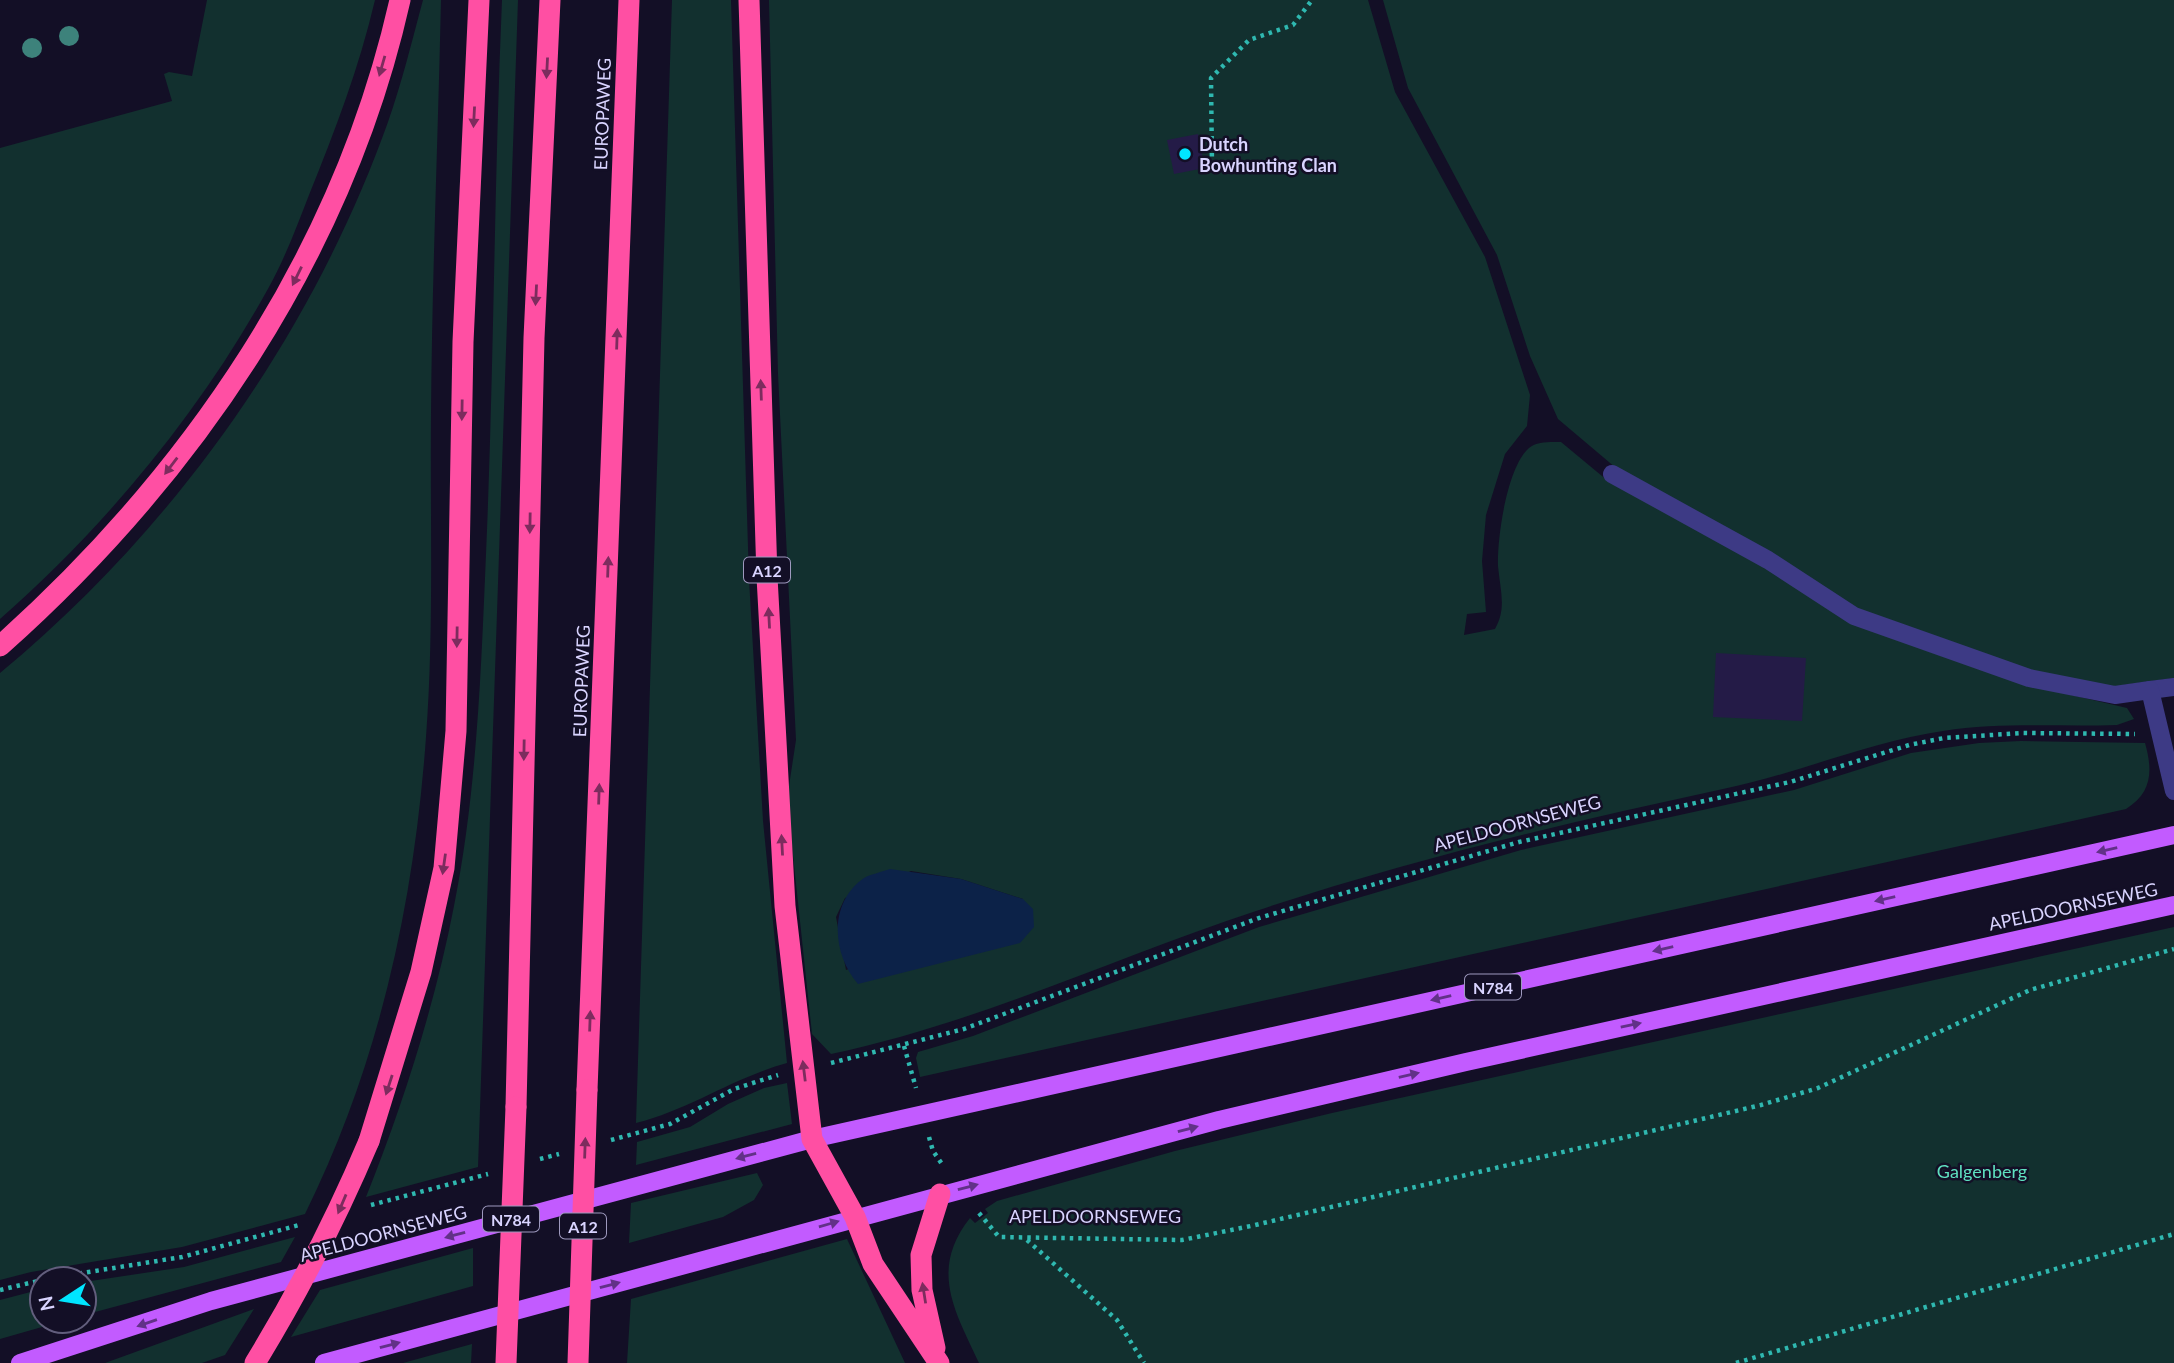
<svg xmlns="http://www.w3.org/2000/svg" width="2174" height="1363" viewBox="0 0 2174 1363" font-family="Lato,sans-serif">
  <rect width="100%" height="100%" fill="#130f26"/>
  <path fill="#12302f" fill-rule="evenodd" d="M207,0H375C359,68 335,131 309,195C297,226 285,258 269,287C201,411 106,526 0,619V148L172,101L164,74L169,72L192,76Z
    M423,0H441C438,138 432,277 431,415C430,522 434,631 426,737C414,904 379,1064 305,1214L182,1247L31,1272L0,1280V673C174,529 312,335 388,122C402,82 412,41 423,0Z
    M502,0H518L478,1167L366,1197C403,1105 435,1004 454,906C477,790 481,672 486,554C494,370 494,185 502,0Z
    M672,0H731L749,579L763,821L787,1063C732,1078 691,1109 636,1123Z
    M769,0H1368L1395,92L1485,257L1530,395L1527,426L1505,454L1486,515L1482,561L1486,612L1467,614L1464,635L1495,629C1507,609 1500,589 1498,566C1497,538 1507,467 1529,448C1537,441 1551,442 1561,442L1608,481L1764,567L2029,685L2127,708L2134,719L2117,725C2059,727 2000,722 1943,731C1868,742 1797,774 1723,789C1565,823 1409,860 1256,911C1114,958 978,1023 831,1054L812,1034L787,799L796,740L778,374ZM911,871L961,879L1023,899L846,970L836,917L845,898Z
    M1383,0H2174V678L2123,685L2115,689L2031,672L1859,611L1616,468L1558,419L1530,356L1497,255L1408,88Z
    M2021,741L2145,743C2153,771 2152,793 2126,809L920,1077L916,1058L918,1052L973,1036L1259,927L1521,850L1794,790L1911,753L1979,743Z
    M2174,927V1363H979C955,1311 929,1270 970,1218L975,1223L988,1213L985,1209L997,1201L1175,1151L1332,1113Z
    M787,1083L792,1124L636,1165L637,1142L690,1127L728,1104L764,1088Z
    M757,1173L763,1185L754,1200L723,1217L629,1243L631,1203Z
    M295,1237L281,1262L84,1315V1282L184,1267Z
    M847,1239L905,1363H627L631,1299Z
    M473,1248V1286L291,1337L320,1290Z
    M42,1289V1321H63L0,1339V1300Z
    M254,1309L225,1355L202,1363H105Z
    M472,1344L471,1363H403Z"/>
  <path fill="#0c2248" d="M890,869L961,879L1023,899L1033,909L1034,927L1020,943L858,984C832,954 828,903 864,878C871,874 882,872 890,869Z"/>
  <path fill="#241b47" d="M1198,134L1205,168L1174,174L1167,140Z
    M1716,653L1806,658L1802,721L1713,717Z"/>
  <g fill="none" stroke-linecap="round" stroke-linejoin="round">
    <path stroke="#2fb8b0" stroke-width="4.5" stroke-dasharray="3.5 5" stroke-linecap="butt" d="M1212,165L1211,78L1249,40L1293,25L1312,0
      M904,1046L916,1088
      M831,1063L964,1029L1259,918L1519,842L1790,782L1909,745L1944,738L2023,733L2135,734
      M929,1137L933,1151L944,1167
      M611,1140L670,1124L734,1089L778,1075
      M540,1159L559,1154
      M371,1205L488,1174
      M979,1213L999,1237L1182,1240L1251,1226L1761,1105L1818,1088L2030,990L2174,949
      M1027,1240L1117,1320L1144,1363
      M45,1279L182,1257L299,1225
      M0,1290L42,1280
      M1736,1363L2174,1234"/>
    <path stroke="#3d3a85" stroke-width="18" d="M2150,690L2174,687"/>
    <path stroke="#3d3a85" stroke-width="18" d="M1612,474L1768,560L1854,616L2029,678L2115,695L2150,690L2174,791"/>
    <path stroke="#c25bff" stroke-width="18" d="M20,1363L211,1301L812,1139L2174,835
      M324,1363L1219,1120L1466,1062L2174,905"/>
    <path stroke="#ff4fa3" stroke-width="21" d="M749,0L767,577L785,906L812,1139L855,1217L873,1264L939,1363
      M0,646C192,475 343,254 400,0
      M587,1090L629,0
      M516,1107L534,338L550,0
      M369,1141L421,972L444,868L456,731L463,342L479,0
      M935,1348L922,1290L921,1255L940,1194"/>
    <path stroke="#ff4fa3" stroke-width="21" d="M255,1363C299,1291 336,1219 369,1141
      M506,1363L516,1107
      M578,1363L587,1090"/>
  </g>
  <g fill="#3d827b">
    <circle cx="69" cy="36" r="10"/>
    <circle cx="32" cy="48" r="10"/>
  </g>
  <defs><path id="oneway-solid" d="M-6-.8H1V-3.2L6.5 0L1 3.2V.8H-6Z" transform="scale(1.75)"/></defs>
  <g fill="#7d2c5e">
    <use href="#oneway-solid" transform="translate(382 66) rotate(106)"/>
    <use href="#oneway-solid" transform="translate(547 68) rotate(93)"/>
    <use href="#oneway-solid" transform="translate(474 117) rotate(93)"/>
    <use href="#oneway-solid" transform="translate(297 276) rotate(116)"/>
    <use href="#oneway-solid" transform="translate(536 295) rotate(93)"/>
    <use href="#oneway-solid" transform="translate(617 339) rotate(-88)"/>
    <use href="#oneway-solid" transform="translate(761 390) rotate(-92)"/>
    <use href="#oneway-solid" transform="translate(462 410) rotate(91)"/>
    <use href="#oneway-solid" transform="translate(171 466) rotate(127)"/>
    <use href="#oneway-solid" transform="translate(530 523) rotate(91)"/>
    <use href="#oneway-solid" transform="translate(608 567) rotate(-88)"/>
    <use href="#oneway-solid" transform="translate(769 618) rotate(-93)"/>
    <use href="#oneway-solid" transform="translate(457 637) rotate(91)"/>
    <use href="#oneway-solid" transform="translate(524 750) rotate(91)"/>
    <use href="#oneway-solid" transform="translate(599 794) rotate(-88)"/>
    <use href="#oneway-solid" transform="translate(782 845) rotate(-93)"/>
    <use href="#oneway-solid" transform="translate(444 864) rotate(98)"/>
    <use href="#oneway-solid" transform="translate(590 1021) rotate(-88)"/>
    <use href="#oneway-solid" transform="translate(804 1071) rotate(-97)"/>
    <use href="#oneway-solid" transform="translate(389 1085) rotate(108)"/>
    <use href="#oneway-solid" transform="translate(585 1148) rotate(-88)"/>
    <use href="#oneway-solid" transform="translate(342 1204) rotate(113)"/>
    <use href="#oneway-solid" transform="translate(924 1293) rotate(-99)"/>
  </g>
  <g fill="#623188">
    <use href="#oneway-solid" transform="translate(2107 850) rotate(167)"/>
    <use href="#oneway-solid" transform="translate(1885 899) rotate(167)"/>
    <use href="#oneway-solid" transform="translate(1663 949) rotate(167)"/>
    <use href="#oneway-solid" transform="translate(1441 998) rotate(167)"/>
    <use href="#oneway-solid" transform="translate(1631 1025) rotate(-12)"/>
    <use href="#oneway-solid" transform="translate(1409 1075) rotate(-13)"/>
    <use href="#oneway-solid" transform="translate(1188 1129) rotate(-15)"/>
    <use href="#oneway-solid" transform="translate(746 1156) rotate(165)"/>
    <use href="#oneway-solid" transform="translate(968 1187) rotate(-15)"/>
    <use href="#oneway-solid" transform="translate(829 1224) rotate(-16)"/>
    <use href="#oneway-solid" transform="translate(455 1235) rotate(165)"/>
    <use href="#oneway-solid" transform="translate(610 1285) rotate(-15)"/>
    <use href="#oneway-solid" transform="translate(147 1323) rotate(161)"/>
    <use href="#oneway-solid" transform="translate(390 1345) rotate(-15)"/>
  </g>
  <circle fill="#00e5ff" stroke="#130f26" stroke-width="2.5" cx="1185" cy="154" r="7"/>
  <g text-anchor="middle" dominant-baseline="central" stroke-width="5" stroke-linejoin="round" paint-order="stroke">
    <g fill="#130f26" stroke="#9e99be" stroke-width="2">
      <rect x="744" y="557.5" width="46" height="25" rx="5"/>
      <rect x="1465" y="974.5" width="56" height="25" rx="5"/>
      <rect x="483" y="1206.5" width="56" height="25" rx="5"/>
      <rect x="560" y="1213.5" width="46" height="25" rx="5"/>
    </g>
    <g font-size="16" font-weight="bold" fill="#d9d4ff">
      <text x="767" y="570">A12</text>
      <text x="1493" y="987">N784</text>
      <text x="511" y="1219">N784</text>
      <text x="583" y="1226">A12</text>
    </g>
    <g font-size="18" fill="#d9d4ff" stroke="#130f26">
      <text transform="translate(602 114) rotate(-88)">EUROPAWEG</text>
      <text transform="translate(581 681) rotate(-88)">EUROPAWEG</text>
      <text transform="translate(1517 823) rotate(-15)">APELDOORNSEWEG</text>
      <text transform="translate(2073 906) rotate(-12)">APELDOORNSEWEG</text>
      <text x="1095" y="1216">APELDOORNSEWEG</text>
      <text transform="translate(383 1233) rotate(-15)">APELDOORNSEWEG</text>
    </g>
    <g font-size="18" font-weight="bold" fill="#d9d4ff" stroke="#130f26" text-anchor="start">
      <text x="1199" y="144">Dutch<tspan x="1199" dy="21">Bowhunting Clan</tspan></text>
    </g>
    <g font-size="18" fill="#5fe0c0" stroke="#130f26">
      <text x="1982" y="1171">Galgenberg</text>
    </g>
  </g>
  <g transform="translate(63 1300) rotate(258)"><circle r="33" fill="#130f26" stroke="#625e7d" stroke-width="2"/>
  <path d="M0-5L12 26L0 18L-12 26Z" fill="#00e5ff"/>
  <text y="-10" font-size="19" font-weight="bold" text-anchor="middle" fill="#d9d4ff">N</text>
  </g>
</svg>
